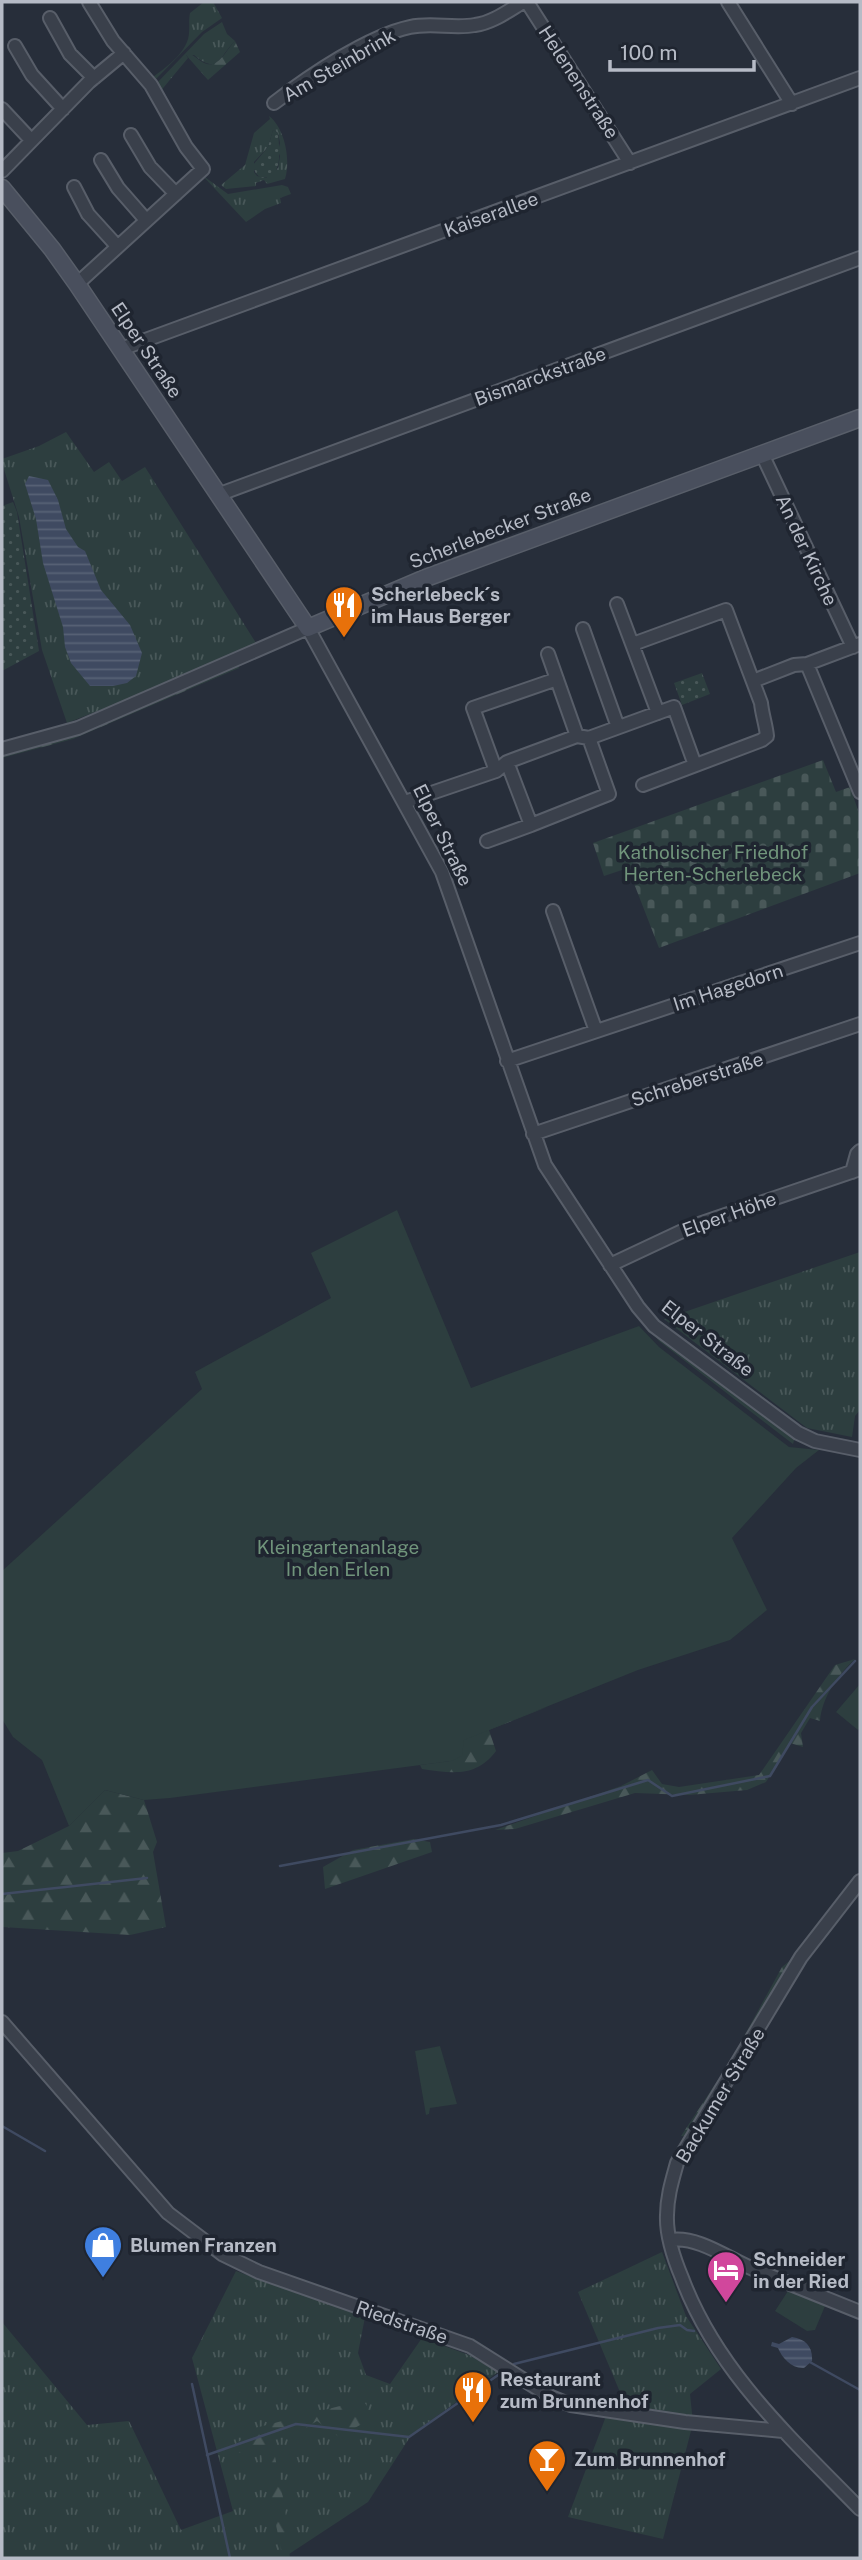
<svg xmlns="http://www.w3.org/2000/svg" width="862" height="2560" viewBox="0 0 862 2560" font-family="'Public Sans',sans-serif">
  <defs>
    <pattern id="grass-tufts" width="24" height="20" patternUnits="userSpaceOnUse" patternTransform="scale(1.75)"><rect width="24" height="20" fill="#2d3e3f"/><path d="M3 7l-1-3M5 7V3M7 7l1-3M15 17l-1-3M17 17v-4M19 17l1-3" fill="none" stroke="#495859"/></pattern>
    <pattern id="forest-firs" width="22" height="20" patternUnits="userSpaceOnUse" patternTransform="scale(1.75)"><rect width="22" height="20" fill="#2d3e3f"/><path d="M5 1l3.5 6h-7zM16 11l3.5 6h-7z" fill="#495859"/></pattern>
    <pattern id="cemetery-stones" width="16" height="16" patternUnits="userSpaceOnUse" patternTransform="scale(1.75)"><rect width="16" height="16" fill="#2d3e3f"/><path d="M2 7V4a2 2 0 0 1 4 0v3zM10 15v-3a2 2 0 0 1 4 0v3z" fill="#495859"/></pattern>
    <pattern id="park-dots" width="8" height="8" patternUnits="userSpaceOnUse" patternTransform="scale(1.75)"><rect width="8" height="8" fill="#2d3e3f"/><path d="M2 2h.1M6 6h.1" fill="none" stroke="#495859" stroke-width="1.8" stroke-linecap="round"/></pattern>
    <pattern id="water-rules" width="6" height="5" patternUnits="userSpaceOnUse" patternTransform="scale(1.75)"><rect width="6" height="5" fill="#3f4a61"/><path d="M0 2.5h6" fill="none" stroke="#586276"/></pattern>
  </defs>
  <rect width="100%" height="100%" fill="#272e3a"/>
  <path fill="url(#grass-tufts)" fill-rule="evenodd" d="M204,2H213L222,18L202,32L154,81L150,79C163,70 181,57 187,42C191,33 188,22 190,13Z
    M222,22L227,34L235,41C219,56 219,76 194,55H186L188,58L159,93L156,84L204,34Z
    M269,116C285,128 291,161 285,179L267,184L264,180L256,183V186L226,189L221,185L245,165L254,133L270,119ZM273,130L278,133L280,143L278,151L280,156L278,168L266,178L257,176L254,172V162L268,147Z
    M202,175L228,194L282,185L288,187L291,194L280,198L281,203L265,209L246,222Z
    M66,432L94,472L109,462L122,481L145,467L256,643L174,681L67,723L42,650L19,517L2,463V459L39,446Z
    M860,1252V1410L855,1416L852,1437L807,1428L664,1319Z
    M599,1259H602L634,1309L795,1437L793,1444L659,1341L634,1311Z
    M662,2252L686,2316L721,2369L690,2394L693,2423L663,2539L568,2517L611,2403L625,2404L578,2292Z
    M236,2271L365,2317L358,2353L366,2375L390,2384L422,2338L469,2355L498,2372L412,2434L368,2502L286,2556L287,2558H2V2322L87,2425L129,2421L181,2530L233,2511L192,2358Z"/>
  <path fill="url(#forest-firs)" d="M235,41L240,52L208,80L186,55L189,53C195,56 198,60 204,63C219,70 227,48 235,41Z
    M237,663L239,668L73,739L2,758V754Z
    M855,1659C838,1675 822,1697 820,1721L810,1718L801,1733L803,1747L790,1743L766,1782L747,1790L689,1795L635,1793L515,1829L495,1830L621,1786L652,1770L662,1784L679,1787L759,1775L835,1665Z
    M547,1707L489,1730L496,1751C476,1778 452,1773 422,1769L420,1765L450,1761L466,1734Z
    M105,1790L144,1800L157,1842L153,1852L166,1927L130,1935L2,1927V1853L18,1851L69,1826Z
    M414,1839L430,1842L432,1852L325,1889L323,1867L353,1850Z
    M860,1874V1891L808,1956L746,2061L732,2066L685,2136H681L731,2060L782,1967L803,1950L824,1915Z
    M363,2400L374,2417L339,2437L317,2421L297,2433L287,2428L272,2441L285,2508L290,2558H283L260,2449L219,2456L259,2427Z"/>
  <path fill="url(#cemetery-stones)" d="M823,760L836,792L850,787L860,816V873L659,948L628,868L604,876L593,843Z"/>
  <path fill="url(#park-dots)" d="M273,130L278,133C279,139 280,160 278,165C274,180 256,184 253,165L268,147Z
    M13,502L17,512L39,651L2,671V506Z
    M702,673L710,694L682,705L674,683Z"/>
  <path fill="#2d3e3f" d="M397,1210L471,1388L639,1326L659,1347L789,1447L819,1450L796,1468L732,1538L767,1610L730,1640L638,1670L464,1740L462,1756L451,1761L170,1798L144,1800L105,1790L69,1826L42,1760L13,1737L2,1719V1571L202,1389L195,1372L331,1298L311,1253Z
    M860,1684V1727L858,1730L836,1712Z
    M440,2046L457,2104L430,2108L429,2114L426,2115L415,2051Z
    M788,2291L825,2306L815,2330L807,2331L775,2311Z"/>
  <path fill="url(#water-rules)" d="M29,476L48,480L58,500L66,529L78,547L85,551L101,590L130,625L142,653L136,676L127,683L113,686H90L71,663L65,647L63,627L43,563L36,519L25,484Z
    M792,2337C806,2339 813,2347 812,2361L804,2368C792,2369 782,2358 778,2348L771,2346L772,2342L779,2344Z"/>
  <g fill="none" stroke-linecap="round" stroke-linejoin="round">
    <path stroke="#3f4a61" stroke-width="2.5" d="M280,1866L501,1825L648,1780L672,1796L770,1776L812,1707L855,1661
      M2,1894L147,1878
      M2,2126L45,2151
      M808,2361L860,2390
      M514,2364L658,2328L680,2325L687,2330L694,2331
      M192,2384L230,2558
      M207,2455L296,2424L409,2437L501,2373"/>
    <defs>
      <path id="street" d="M527,2L630,163
        M728,2L792,104
        M50,18L70,54L94,78
        M15,46L32,75L63,109
        M274,103C309,76 368,36 410,27C432,22 453,29 475,25C492,23 508,11 523,2
        M2,109L31,140
        M131,135L150,167L176,194
        M101,160L118,188L146,220
        M2,171L89,82L124,53
        M74,187L88,214L117,246
        M77,284L203,169L186,147L151,85L113,41L89,2
        M121,349L860,78
        M762,454L853,647
        M220,494L860,258
        M617,604L658,713
        M583,629L618,727
        M633,644L726,610L761,703C762,714 766,725 767,736L762,740L643,785
        M548,654L577,736
        M807,664L860,792
        M753,681L794,665L807,664L860,644
        M2,749L78,728L308,628L442,872L545,1165L638,1307L654,1326L798,1433L815,1441L860,1450
        M507,762L531,825L609,794L589,738
        M496,771L473,708L557,679
        M405,802L496,771L507,762L577,736L589,738L674,707L695,765
        M487,841L531,825
        M553,911L596,1031
        M507,1061L860,943
        M533,1134L860,1024
        M852,1172L857,1154L860,1151
        M610,1265L693,1226L860,1169
        M860,1881L801,1957L677,2163C672,2181 667,2197 667,2215C666,2236 674,2259 682,2278C717,2372 792,2439 860,2509
        M2,2022L168,2213L222,2254L259,2272L470,2346L551,2397L571,2405L685,2422L783,2431
        M671,2240C700,2236 731,2261 758,2271C792,2285 826,2298 860,2312"/>
      <path id="secondary" d="M2,188L52,249L77,284L308,628L423,579L860,418"/>
    </defs>
    <use href="#street" stroke="#585e69" stroke-width="16"/>
    <use href="#secondary" stroke="#585e69" stroke-width="19"/>
    <use href="#street" stroke="#3a404b" stroke-width="12"/>
    <use href="#secondary" stroke="#494f5d" stroke-width="16"/>
  </g>
  <defs>
    <symbol id="restaurant-pin" viewBox="-11 -11 22 30"><path d="M0 17L-7.5 6A9.5 9.5 0 1 1 7.5 6Z" fill="#e8710a" stroke="#1f2530"/><path d="M-5-6h1v4h1v-4h1v4h1v-4h1v5L-1.5 .5V6h-2V.5L-5-1ZM5-6V6H3V1.5H1.5Q1.5-4 5-6Z" fill="#fff"/></symbol>
    <symbol id="shop-pin" viewBox="-11 -11 22 30"><path d="M0 17L-7.5 6A9.5 9.5 0 1 1 7.5 6Z" fill="#3f7fe0" stroke="#1f2530"/><path d="M-5-2.5h2.3a2.7 3.5 0 0 1 5.4 0H5L5.5 6h-11ZM-1.5-2.5h3a1.5 2.3 0 0 0-3 0Z" fill="#fff"/></symbol>
    <symbol id="hotel-pin" viewBox="-11 -11 22 30"><path d="M0 17L-7.5 6A9.5 9.5 0 1 1 7.5 6Z" fill="#d1479c" stroke="#1f2530"/><path d="M-6-4.5h1.5V1H6V5H4.5V3h-9V5H-6ZM-4 0a1.8 1.8 0 1 1 3.6 0ZM.5 0V-2.5h3Q6-2.5 6 0Z" fill="#fff"/></symbol>
    <symbol id="bar-pin" viewBox="-11 -11 22 30"><path d="M0 17L-7.5 6A9.5 9.5 0 1 1 7.5 6Z" fill="#e8710a" stroke="#1f2530"/><path d="M-6-5H6L.8 .8V4.5H3.5V6h-7V4.5H-.8V.8Z" fill="#fff"/></symbol>
  </defs>
  <g fill-rule="evenodd">
    <use href="#restaurant-pin" x="322" y="583" width="44" height="60"/>
    <use href="#shop-pin" x="81" y="2223" width="44" height="60"/>
    <use href="#hotel-pin" x="704" y="2248" width="44" height="60"/>
    <use href="#restaurant-pin" x="451" y="2368" width="44" height="60"/>
    <use href="#bar-pin" x="525" y="2437" width="44" height="60"/>
  </g>
  <g text-anchor="middle" dominant-baseline="central" stroke-width="7" stroke-linejoin="round" paint-order="stroke">
    <g font-size="19" fill="#b6bbc6" stroke="#1f2530">
      <text transform="translate(339 65) rotate(-30)">Am Steinbrink</text>
      <text transform="translate(579 82) rotate(57)">Helenenstraße</text>
      <text transform="translate(491 214) rotate(-20)">Kaiserallee</text>
      <text transform="translate(147 350) rotate(56)">Elper Straße</text>
      <text transform="translate(540 376) rotate(-20)">Bismarckstraße</text>
      <text transform="translate(500 528) rotate(-21)">Scherlebecker Straße</text>
      <text transform="translate(807 550) rotate(65)">An der Kirche</text>
      <text transform="translate(443 835) rotate(64)">Elper Straße</text>
      <text transform="translate(728 987) rotate(-18)">Im Hagedorn</text>
      <text transform="translate(697 1079) rotate(-18)">Schreberstraße</text>
      <text transform="translate(729 1214) rotate(-20)">Elper Höhe</text>
      <text transform="translate(708 1338) rotate(38)">Elper Straße</text>
      <text transform="translate(720 2095) rotate(-59)">Backumer Straße</text>
      <text transform="translate(402 2322) rotate(19)">Riedstraße</text>
    </g>
    <g font-size="19" font-weight="bold" fill="#b6bbc6" stroke="#1f2530" text-anchor="start">
      <text x="371" y="594">Scherlebeck´s<tspan x="371" dy="22">im Haus Berger</tspan></text>
      <text x="130" y="2245">Blumen Franzen</text>
      <text x="753" y="2259">Schneider<tspan x="753" dy="22">in der Ried</tspan></text>
      <text x="500" y="2379">Restaurant<tspan x="500" dy="22">zum Brunnenhof</tspan></text>
      <text x="574" y="2459">Zum Brunnenhof</text>
    </g>
    <g font-size="19" fill="#70947b" stroke="#1f2530">
      <text x="713" y="852">Katholischer Friedhof<tspan x="713" dy="22">Herten-Scherlebeck</tspan></text>
      <text x="338" y="1547">Kleingartenanlage<tspan x="338" dy="22">In den Erlen</tspan></text>
    </g>
  </g>
  <rect width="862" height="2560" fill="none" stroke="#b6bbc6" stroke-width="7"/>
  <path d="M610 60v10h144v-10" fill="none" stroke="#b6bbc6" stroke-width="3.5"/>
  <text x="620" y="60" font-size="21" fill="#b6bbc6" stroke="#1f2530" stroke-width="5" paint-order="stroke">100 m</text>
</svg>
